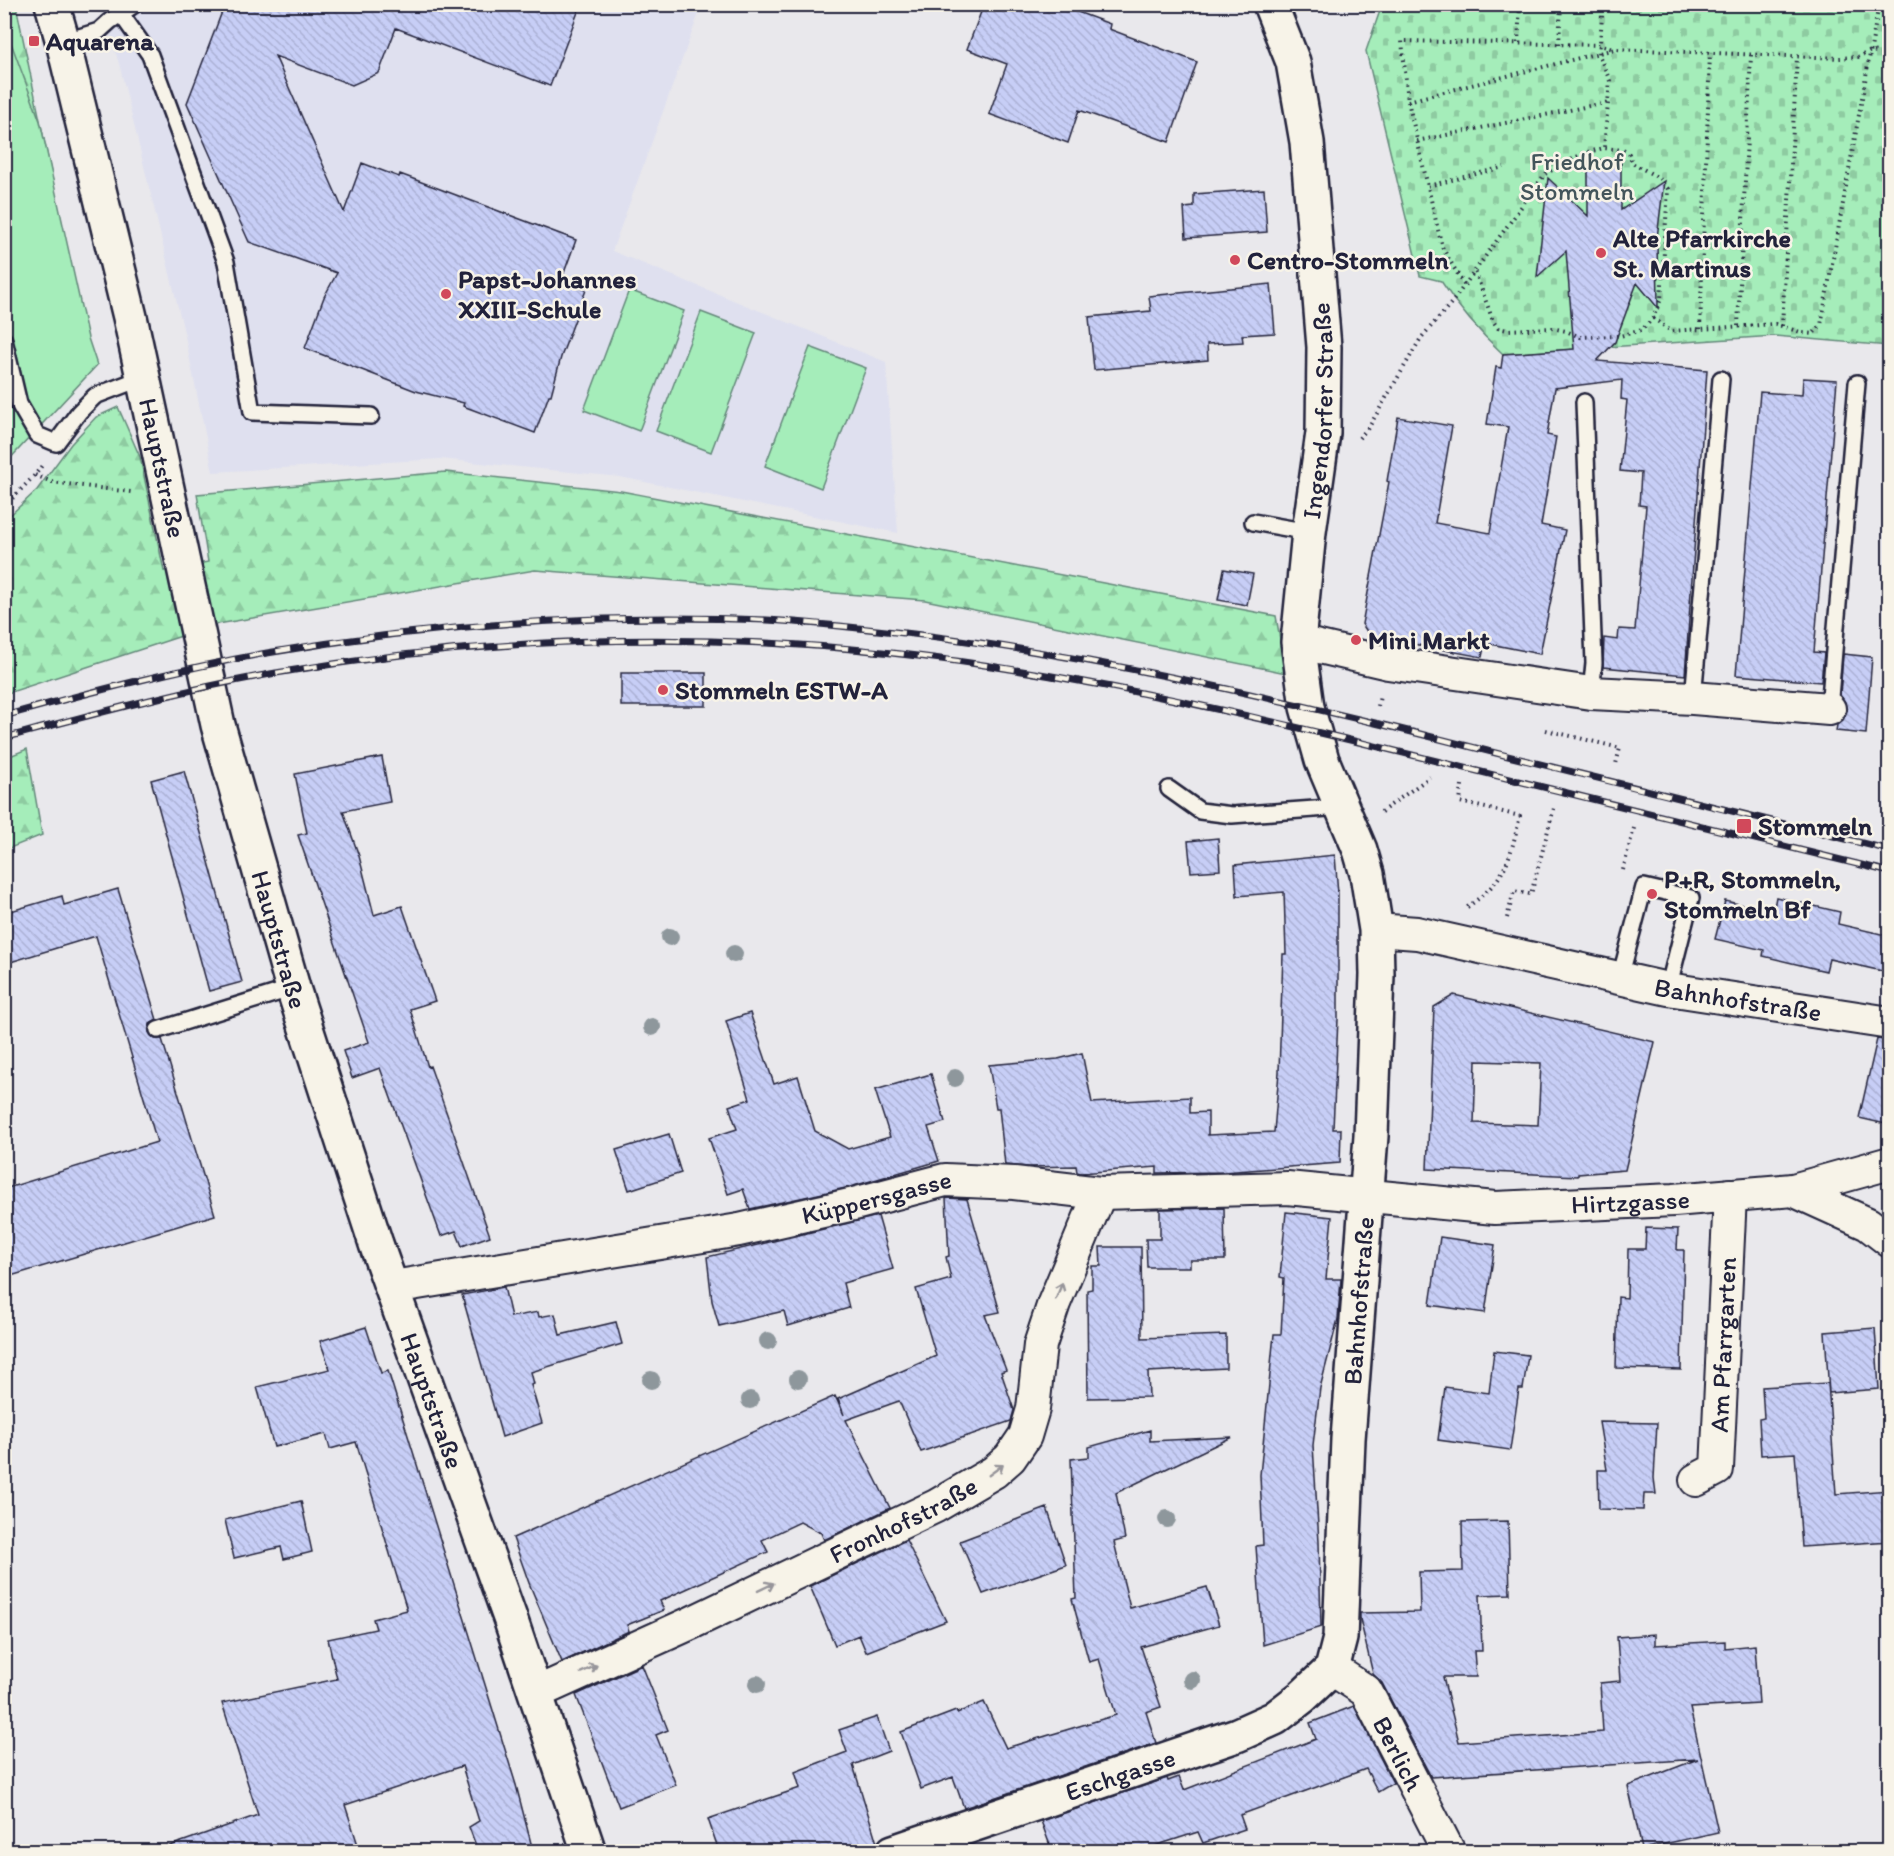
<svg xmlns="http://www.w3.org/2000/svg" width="1894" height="1856" viewBox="0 0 1894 1856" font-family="Itim,sans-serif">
  <defs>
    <pattern id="forest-firs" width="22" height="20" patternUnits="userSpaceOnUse" patternTransform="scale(1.5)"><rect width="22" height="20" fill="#a5edba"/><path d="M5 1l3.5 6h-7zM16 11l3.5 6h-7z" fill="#8ecba1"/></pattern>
    <pattern id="cemetery-stones" width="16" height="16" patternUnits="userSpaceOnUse" patternTransform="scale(1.5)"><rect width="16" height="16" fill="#a5edba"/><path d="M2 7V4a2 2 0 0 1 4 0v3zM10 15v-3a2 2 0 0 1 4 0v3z" fill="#8ecba1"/></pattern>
    <pattern id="building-back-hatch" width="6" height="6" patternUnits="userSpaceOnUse" patternTransform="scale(1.5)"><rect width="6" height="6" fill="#c7cef6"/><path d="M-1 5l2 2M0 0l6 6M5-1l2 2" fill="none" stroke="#abb1d4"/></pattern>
  </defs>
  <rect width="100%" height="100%" fill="#e9e8ec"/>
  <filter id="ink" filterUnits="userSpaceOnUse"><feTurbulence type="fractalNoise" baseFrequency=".0167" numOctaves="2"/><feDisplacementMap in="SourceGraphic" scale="12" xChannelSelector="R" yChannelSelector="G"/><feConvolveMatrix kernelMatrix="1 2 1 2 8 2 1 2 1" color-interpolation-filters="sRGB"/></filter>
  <g filter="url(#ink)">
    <path fill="#dfe0ef" d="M101,5H702L612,251L886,362L898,533L620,477L441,459L213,472L185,336L120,67Z"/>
    <path fill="url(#forest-firs)" stroke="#64887a" stroke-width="1.5" d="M5,5H16L80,312L5,48Z
      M118,407L140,457L164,571L208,562L197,494L446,472L621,491L1276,616L1286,673L925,600L535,570L218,624L5,694V520L37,490L71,444L96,417Z
      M27,749L42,835L5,850V758Z"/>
    <path fill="url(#cemetery-stones)" stroke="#64887a" stroke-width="1.5" d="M1382,5H1889V346L1775,336L1503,354C1479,332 1459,309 1441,281L1420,276L1366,51Z"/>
    <path fill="#a5edba" stroke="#64887a" stroke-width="1.5" d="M4,24L40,121L88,338L97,365L5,464Z
      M629,290L684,311L639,431L584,410Z
      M701,312L756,333L711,452L656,431Z
      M810,347L866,368L821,488L765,466Z"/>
    <path fill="url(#building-back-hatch)" stroke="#22223b" stroke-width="1.5" fill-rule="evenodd" d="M225,4H581L550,86L396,28L379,73L352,85L275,56L344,212L362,163L399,177L400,174L576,240L561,281L586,290L561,357L551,395H549L535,433L463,406L464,403L416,391L305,348L324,297L337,273L249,242L187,103Z
      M984,4H1056L1110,24L1109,29L1197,62L1169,142L1079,110L1068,143L989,114L1007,64L967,49Z
      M1588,160H1621V210L1664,181L1657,238L1658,308L1637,283L1615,342L1597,361L1707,370L1685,675L1603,667L1604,638L1618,640L1619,629L1635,630L1646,506L1639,505L1641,473L1620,471L1627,400L1621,399L1622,380L1555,388L1547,435L1556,437L1541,525L1565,530L1540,654L1485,643L1482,657L1370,636L1362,624L1389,482L1387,481L1398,417L1452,426L1435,523L1490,533L1508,427L1487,424L1496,367L1501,368L1503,354L1574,349L1566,251L1537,277L1548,178L1588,216Z
      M1264,189L1267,232L1186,238L1184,208L1194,207V194Z
      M1271,284L1275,333L1242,335L1243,342L1207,344L1208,360L1094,370L1089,317L1151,311L1149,296Z
      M1803,378L1837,380L1814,652L1824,653L1821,682L1736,675L1760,392L1802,395Z
      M1224,569L1253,574L1247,605L1218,600Z
      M1843,654L1872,657L1866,734L1836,731L1837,725L1843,720L1847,711L1845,702L1840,695Z
      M621,673H706V706H621Z
      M382,757L390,802L343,811L359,856L374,915L402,906L435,1001L410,1009L428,1067L430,1066L490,1236L462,1246L456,1231L441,1236L380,1068L352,1078L343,1051L369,1042L298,835L307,833L295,774Z
      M184,771L242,982L209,991L151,780Z
      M1218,838L1220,870L1191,872L1188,841Z
      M1335,855L1338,894V1019L1333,1129H1341L1340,1163L1223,1172L1157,1173V1167L1081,1173L1077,1172L1076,1166L1028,1167L1005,1165L999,1108H996L989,1065L1058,1059L1082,1053L1092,1103L1190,1097V1113L1208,1112V1135L1274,1132L1279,1072L1283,954H1286L1284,892L1237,896L1235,865Z
      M118,889L157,1020L150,1024L149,1032L155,1039H162L215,1215L4,1278V1189L157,1142L96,936L4,964V913L62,896L64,905Z
      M1776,897L1840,912L1838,924L1890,936L1882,971L1829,959L1826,971L1763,956L1764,950L1715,939L1725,901L1773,912Z
      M1454,995L1655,1042L1625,1170L1578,1174V1176L1427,1169L1434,1007ZM1476,1061L1541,1063L1538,1125L1474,1123Z
      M750,1013L774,1084L798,1076L815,1131L848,1149L890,1137L875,1090L931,1074L945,1122L928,1127L939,1161L850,1187L750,1209L743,1189L728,1194L709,1138L737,1129L729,1106L750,1099L726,1021Z
      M1877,1039L1890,1041V1125L1859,1118Z
      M669,1134L681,1173L629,1190L616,1150Z
      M946,1198L967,1199L1000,1312L985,1315L1006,1370L1001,1372L1014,1410L1011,1421L921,1452L899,1401L846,1420L890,1508L824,1540L821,1533L800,1522L762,1540L768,1552L660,1601L664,1610L627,1625L629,1631L562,1662L529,1583L513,1538L835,1396L844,1415L838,1399L936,1356L916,1289L951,1279L946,1257L949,1256Z
      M1224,1208L1225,1260H1190V1267H1147L1146,1239H1160V1209Z
      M1286,1212L1332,1217L1326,1279H1341L1338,1319L1320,1388L1313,1445L1319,1542L1321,1627L1263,1645L1256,1546L1263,1545L1260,1475L1274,1334H1281L1284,1278L1280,1277Z
      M878,1216L893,1269L843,1283L849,1308L788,1326L784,1311L719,1326L712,1301L707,1257Z
      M1646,1228L1678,1229L1677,1250H1684L1681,1370L1616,1368L1618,1297L1627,1298L1628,1249H1645Z
      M1440,1237L1495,1245L1485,1313L1430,1305Z
      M1100,1247H1141L1142,1338L1226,1335V1368L1148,1372L1149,1397L1088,1398L1087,1290L1092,1289V1266H1101Z
      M504,1287L511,1317L538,1312L539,1317L555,1314L560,1335L616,1322L622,1344L531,1372L534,1384L531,1385L542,1423L502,1437L462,1295Z
      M366,1327L381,1373L388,1371L516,1785L533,1851H478L469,1827L479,1821L462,1766L345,1805L360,1851H168L167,1847L258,1815L222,1703L337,1679L328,1639L376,1629L373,1619L407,1610L356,1442L330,1449L326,1434L274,1447L257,1387L330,1369L320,1341Z
      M1875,1328L1879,1389L1829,1393L1825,1332Z
      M1494,1351L1528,1355L1523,1389H1519L1510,1450L1438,1440L1445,1387L1489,1393Z
      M1828,1383L1836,1494L1890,1490V1541L1802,1547L1795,1453L1761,1455L1759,1419L1764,1418L1762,1387Z
      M1599,1422L1657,1423L1654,1478L1656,1494H1644L1643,1510L1599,1509L1598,1470H1607Z
      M1150,1430V1441L1232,1437L1116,1493L1125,1539L1114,1542L1130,1608L1207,1587L1219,1625L1141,1647L1161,1707L1146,1712L1156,1743L964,1808L953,1777L921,1789L901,1732L956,1711L957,1713L984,1702L1006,1748L1116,1715L1099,1659L1089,1662L1072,1599L1076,1598L1071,1459L1089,1457V1447Z
      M301,1501L312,1552L284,1559L281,1547L234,1558L225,1520Z
      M1047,1508L1066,1565L983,1594L960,1541Z
      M1508,1521L1510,1594L1480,1595L1482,1651H1474L1476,1677H1443L1459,1742L1603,1732L1600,1683L1620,1681L1617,1637L1655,1634V1645L1725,1641V1648L1755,1645L1759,1704L1690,1708L1718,1832L1642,1849L1628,1786L1698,1759L1431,1777L1382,1683L1373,1674L1360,1619V1613L1420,1612L1419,1572L1463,1571L1462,1522Z
      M906,1540L946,1621L866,1652L859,1635L835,1645L810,1586Z
      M642,1665L668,1730L656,1735L676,1785L619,1807L576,1695Z
      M1354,1706L1393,1783L1378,1792L1366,1769L1240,1815L1245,1829L1203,1843L1198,1832L1139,1851H1052L1041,1821L1167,1778L1168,1781L1179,1777L1184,1790L1316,1739L1310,1723Z
      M877,1717L889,1751L853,1765L877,1843L875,1851H719L708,1819L800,1788L795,1772L847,1752L839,1730Z"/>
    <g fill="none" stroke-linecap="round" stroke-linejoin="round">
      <defs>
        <path id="lane" d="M121,14L150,55L226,262L252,412L371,416
          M63,42L99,31L110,21L135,4
          M4,340L19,404L37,435L56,443L79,412L95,396L142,378
          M1584,402L1594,663L1591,693
          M1253,522L1309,532
          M1693,698L1721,379
          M1829,709L1857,383
          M1169,789L1200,811L1232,815L1342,807
          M1620,978L1644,887L1691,898L1668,989
          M158,1030L293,988"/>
        <g id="street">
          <path d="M1298,642L1388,663L1591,693L1693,698L1829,709"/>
          <path id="s1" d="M1376,930L1417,933L1668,989L1890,1023"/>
          <path d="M1793,1190L1868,1224L1890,1241"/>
          <path id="s2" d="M393,1287L739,1230L854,1204L945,1180L1014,1183L1100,1193L1287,1188L1495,1208L1674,1200L1793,1190L1890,1163"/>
          <path id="s3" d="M1696,1480L1717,1469L1730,1195"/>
          <path id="s4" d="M1332,1669L1366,1691L1449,1852"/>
          <path id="s5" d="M536,1693L691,1623L936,1506L994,1472L1010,1458L1025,1436L1033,1409L1040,1345L1054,1303L1100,1193"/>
        </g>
        <g id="secondary">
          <path id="s6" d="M52,4L63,42L130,317L218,725L293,988L376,1244L510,1618L589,1852"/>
          <path id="s7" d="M893,1852L1237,1735L1275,1718L1302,1697L1332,1669L1340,1638L1348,1439L1371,1136L1377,975L1376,930L1367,874L1360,850L1322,760L1307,707L1298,642L1309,532L1323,433L1324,347L1307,142L1293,62L1270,4"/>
        </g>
      </defs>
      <use href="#lane" stroke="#22223b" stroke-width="20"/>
      <use href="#street" stroke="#22223b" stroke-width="36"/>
      <use href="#secondary" stroke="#22223b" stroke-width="38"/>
      <path stroke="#22223b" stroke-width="4" stroke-dasharray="1.5 4.5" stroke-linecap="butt" d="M1603,4L1599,55L1610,81L1604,148
        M1655,4L1713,9
        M1518,43L1520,4
        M1559,44L1561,4
        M1408,101L1615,49L1839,58L1858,57L1871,51L1890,54
        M1417,141L1609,102
        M1428,186L1504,167
        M1464,285L1442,247L1408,101L1402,41L1600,45L1613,49
        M1653,318L1671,331L1775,324L1803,333L1813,334L1821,325L1879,4
        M1738,326L1751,55
        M1782,326L1797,57
        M1700,329L1710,53
        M1359,438L1369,427L1421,338L1453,301L1545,174L1584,153L1604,148L1623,150L1629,154L1632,163L1659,178L1668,189L1661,299L1653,318L1642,330L1620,336L1580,337L1566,331L1552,328L1508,330L1498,328L1493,321L1475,271
        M35,475L52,482L131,492
        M4,507L35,475L43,464
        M1378,706L1380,696
        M1546,730L1620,748L1616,764
        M1462,785L1460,802L1520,816C1509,862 1506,880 1466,908
        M1381,812L1430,777
        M1623,870L1634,828
        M1507,918L1514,891L1531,894L1554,808"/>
      <use href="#lane" stroke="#f7f3e8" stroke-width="15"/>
      <use href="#street" stroke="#f7f3e8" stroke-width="32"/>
      <use href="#secondary" stroke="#f7f3e8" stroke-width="33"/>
      <defs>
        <path id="rail" d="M4,716C91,692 178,669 267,653C432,624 599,613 767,620C821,623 876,630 930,636C1093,657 1252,693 1412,732C1571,772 1730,811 1890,850
          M4,738C94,714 185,689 276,673C438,645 603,635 766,643C985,653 1200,703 1412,755C1571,794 1730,833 1890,872"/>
      </defs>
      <use href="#rail" stroke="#22223b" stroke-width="7"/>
      <use href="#rail" stroke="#f7f3e8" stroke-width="4.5" stroke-dasharray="14" stroke-linecap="butt"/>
    </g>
    <g fill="#8e979c">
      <circle cx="670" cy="937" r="9"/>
      <circle cx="734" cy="954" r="9"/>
      <circle cx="652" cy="1027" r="9"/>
      <circle cx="955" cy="1078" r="9"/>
      <circle cx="768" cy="1341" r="9"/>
      <circle cx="798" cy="1379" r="9"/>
      <circle cx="651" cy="1380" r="9"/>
      <circle cx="750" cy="1400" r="9"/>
      <circle cx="1167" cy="1519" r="9"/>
      <circle cx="1192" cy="1680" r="9"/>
      <circle cx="757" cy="1684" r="9"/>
    </g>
    <defs><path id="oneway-shaft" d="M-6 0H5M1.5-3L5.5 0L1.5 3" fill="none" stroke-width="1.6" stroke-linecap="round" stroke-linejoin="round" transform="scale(1.5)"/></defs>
    <g stroke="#97959a">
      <use href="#oneway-shaft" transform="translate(1059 1291) rotate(-68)"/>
      <use href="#oneway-shaft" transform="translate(996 1470) rotate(-36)"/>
      <use href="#oneway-shaft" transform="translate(766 1587) rotate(-26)"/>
      <use href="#oneway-shaft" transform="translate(589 1669) rotate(-24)"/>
    </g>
  </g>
  <g fill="#d1495b" stroke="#f7f3e8" stroke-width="2">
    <rect x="28" y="35" width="12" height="12" rx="3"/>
    <circle cx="1601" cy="253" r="6"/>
    <circle cx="1235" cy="260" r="6"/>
    <circle cx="446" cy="294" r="6"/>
    <circle cx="1356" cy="640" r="6"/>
    <circle cx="663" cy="690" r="6"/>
    <rect x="1736" y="818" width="16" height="16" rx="3"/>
    <circle cx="1652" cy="894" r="6"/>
  </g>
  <g text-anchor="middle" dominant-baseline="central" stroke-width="5" stroke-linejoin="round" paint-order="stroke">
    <g font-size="26" font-weight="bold" fill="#22223b" stroke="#f7f3e8" text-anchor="start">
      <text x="46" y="41">Aquarena</text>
      <text x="1613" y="238">Alte Pfarrkirche<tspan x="1613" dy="30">St. Martinus</tspan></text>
      <text x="1247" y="260">Centro-Stommeln</text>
      <text x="458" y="279">Papst-Johannes<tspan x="458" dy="30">XXIII-Schule</tspan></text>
      <text x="1368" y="640">Mini Markt</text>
      <text x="675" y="690">Stommeln ESTW-A</text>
      <text x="1758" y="826">Stommeln</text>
      <text x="1664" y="879">P+R, Stommeln,<tspan x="1664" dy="30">Stommeln Bf</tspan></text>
    </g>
    <g font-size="26" fill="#43555b" stroke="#f7f3e8">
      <text x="1577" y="161">Friedhof<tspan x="1577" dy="30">Stommeln</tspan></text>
    </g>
    <g font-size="26" fill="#22223b" stroke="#f7f3e8">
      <text stroke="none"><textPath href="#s7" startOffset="1754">Ingendorfer Straße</textPath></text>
      <text stroke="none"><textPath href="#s6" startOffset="477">Hauptstraße</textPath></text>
      <text stroke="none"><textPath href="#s6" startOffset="963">Hauptstraße</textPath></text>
      <text stroke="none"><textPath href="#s1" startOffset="369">Bahnhofstraße</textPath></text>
      <text stroke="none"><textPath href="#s2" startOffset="492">Küppersgasse</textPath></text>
      <text stroke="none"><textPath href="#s2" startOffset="1250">Hirtzgasse</textPath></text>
      <text stroke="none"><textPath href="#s7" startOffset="850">Bahnhofstraße</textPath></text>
      <text stroke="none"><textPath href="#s3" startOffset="148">Am Pfarrgarten</textPath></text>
      <text stroke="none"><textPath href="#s6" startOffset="1449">Hauptstraße</textPath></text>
      <text stroke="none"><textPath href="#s5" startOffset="406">Fronhofstraße</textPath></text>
      <text stroke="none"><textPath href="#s4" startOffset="111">Berlich</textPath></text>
      <text stroke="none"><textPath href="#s7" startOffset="240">Eschgasse</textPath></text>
    </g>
  </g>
  <rect width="1894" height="1856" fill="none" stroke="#f7f3e8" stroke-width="24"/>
  <rect x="12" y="12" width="1870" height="1832" fill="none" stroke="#22223b" stroke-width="2" filter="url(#ink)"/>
</svg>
